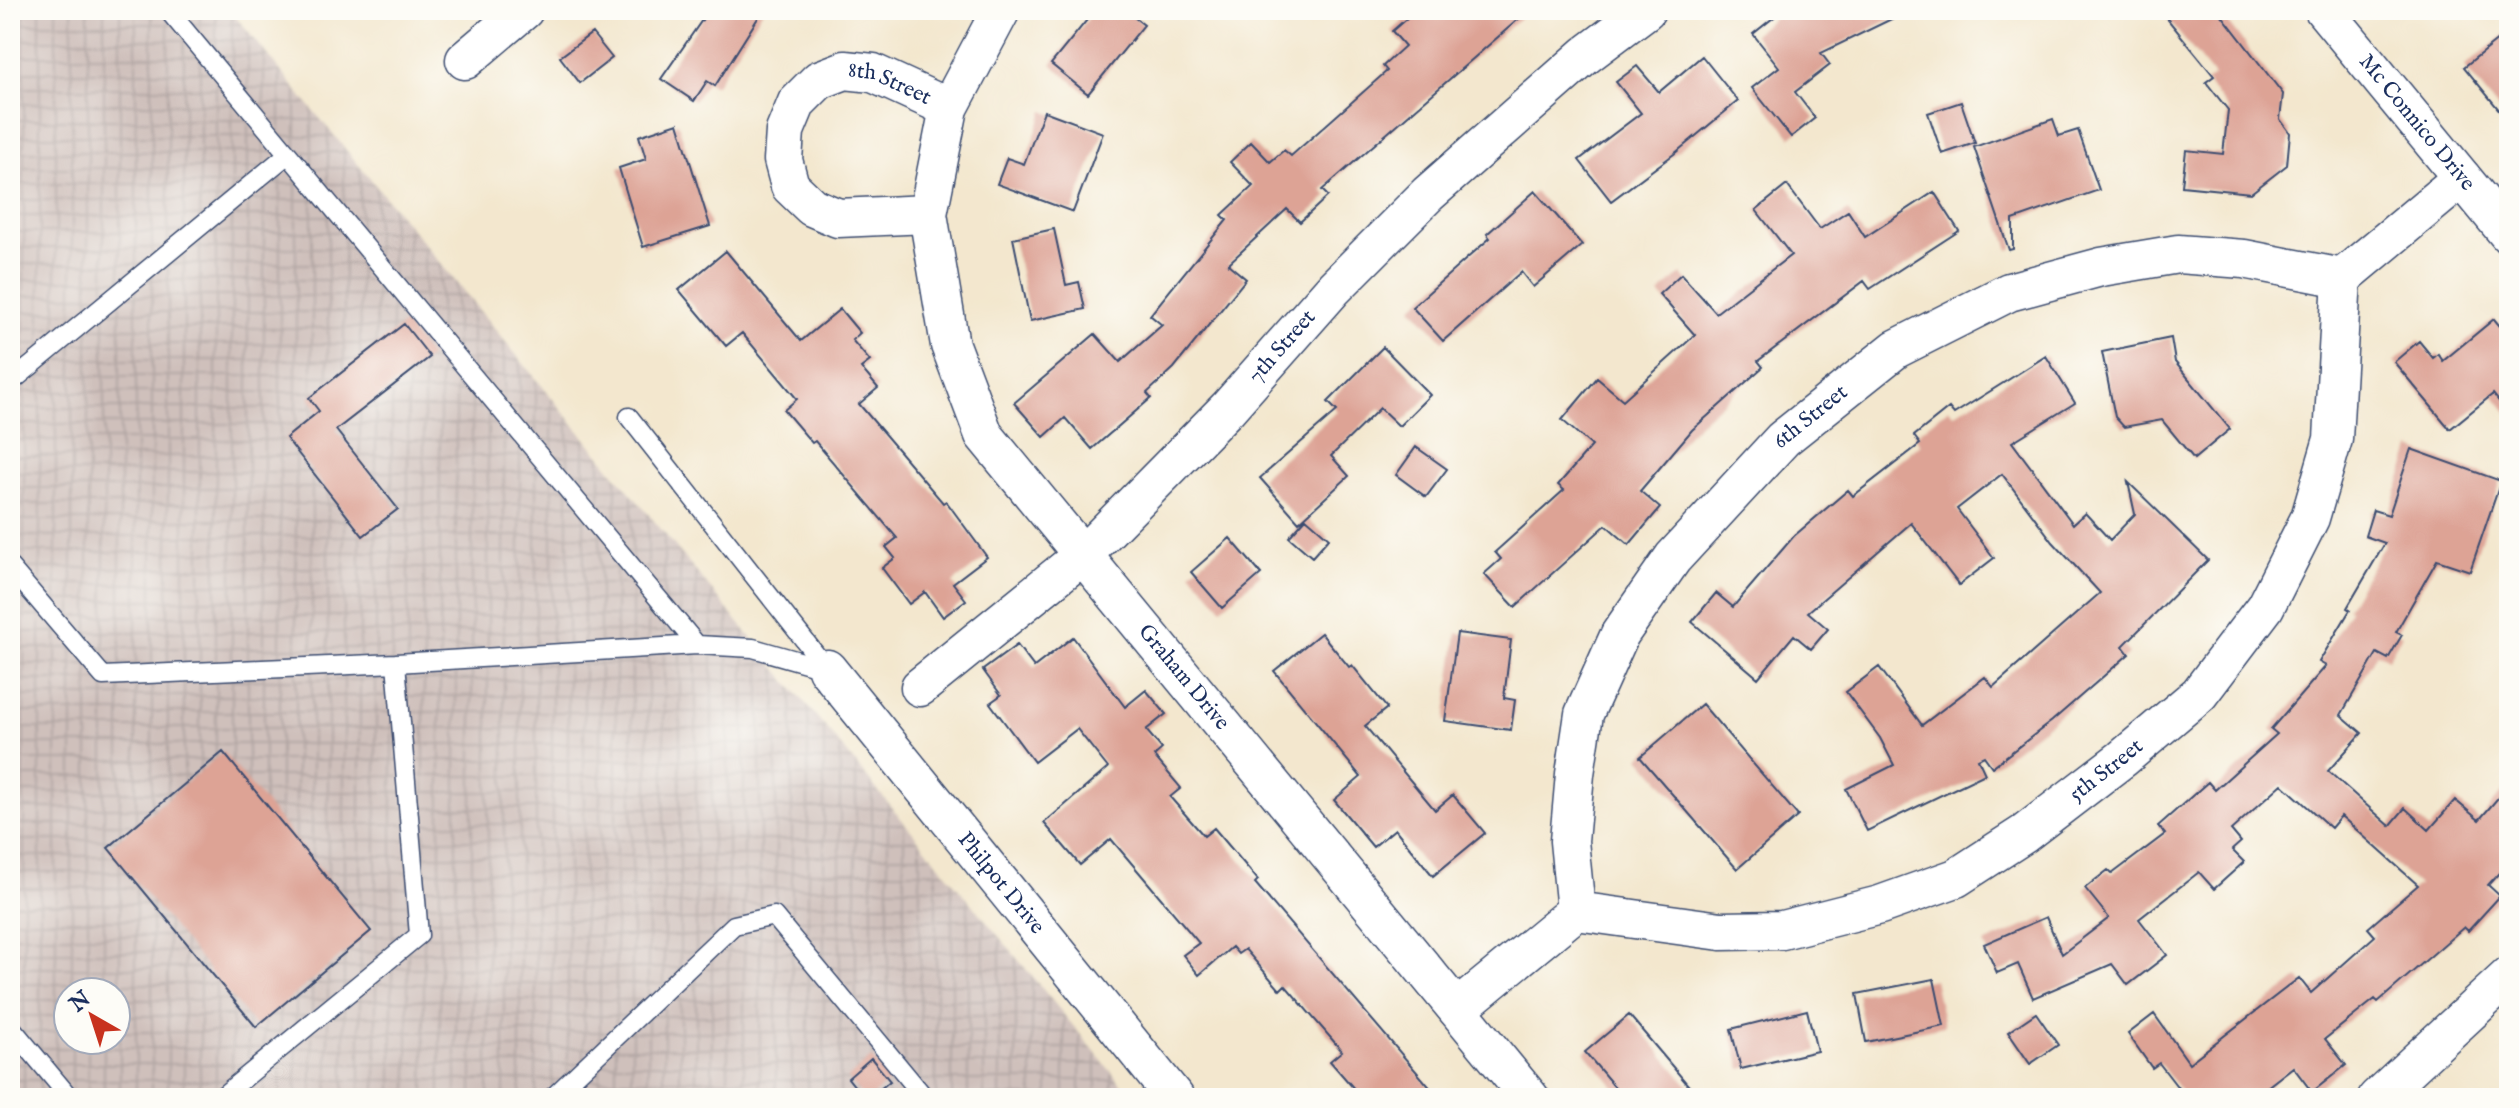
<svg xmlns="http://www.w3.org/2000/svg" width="2519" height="1108" viewBox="0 0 2519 1108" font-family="'IM FELL English',serif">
  <defs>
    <pattern id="industrial-grid" width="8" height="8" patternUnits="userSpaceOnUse" patternTransform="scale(2)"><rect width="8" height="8" fill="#cfc0bb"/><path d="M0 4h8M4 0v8" fill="none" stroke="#b1a5a3"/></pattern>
  </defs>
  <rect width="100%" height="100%" fill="#fdfcf7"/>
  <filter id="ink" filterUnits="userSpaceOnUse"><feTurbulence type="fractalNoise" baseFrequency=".0125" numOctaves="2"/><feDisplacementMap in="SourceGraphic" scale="16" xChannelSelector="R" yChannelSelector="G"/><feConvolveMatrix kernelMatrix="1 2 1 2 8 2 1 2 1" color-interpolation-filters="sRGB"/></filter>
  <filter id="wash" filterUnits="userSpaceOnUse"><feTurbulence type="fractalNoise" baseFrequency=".006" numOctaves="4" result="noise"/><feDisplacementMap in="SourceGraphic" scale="32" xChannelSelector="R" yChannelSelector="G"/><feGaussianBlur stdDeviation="1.8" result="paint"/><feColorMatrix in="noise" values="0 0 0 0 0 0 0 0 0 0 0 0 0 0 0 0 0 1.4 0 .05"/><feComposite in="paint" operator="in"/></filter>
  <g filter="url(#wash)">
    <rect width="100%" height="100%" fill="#f3e7ce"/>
    <path fill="url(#industrial-grid)" fill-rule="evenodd" d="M10,10H230L1133,1098H10ZM68,992H116V1040H68Z"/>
    <g id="blocks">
      <path fill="#dda395" d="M709,10H763L715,86L707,81L694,101L661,79Z
        M1095,10H1125L1144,25L1088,94L1051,64Z
        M1416,10H1529L1322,190L1328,196L1300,222L1287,209L1228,264L1246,279L1174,368L1147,393L1151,398L1092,449L1065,418L1044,437L1014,403L1095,334L1120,362L1162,325L1150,315L1227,220L1222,215L1253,186L1230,162L1251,142L1270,162L1284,150L1291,156L1387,71L1383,66L1405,46L1392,31Z
        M1783,10H1910L1821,53L1830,65L1795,92L1815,118L1791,137L1752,88L1779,67L1753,34Z
        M2160,10H2218L2283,94L2280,119L2290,133L2287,165L2251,193L2182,186L2186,150L2223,154L2228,110L2206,82L2214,76Z
        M2509,31V122L2464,67Z
        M592,33L612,58L580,83L560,57Z
        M1702,56L1738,101L1674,154L1611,201L1579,160L1641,113L1616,82L1637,66L1659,92Z
        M1961,102L1975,143L1942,154L1928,113Z
        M1044,111L1103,133L1073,212L997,184L1007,158L1024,164Z
        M2053,119L2059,136L2078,130L2099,190L2013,220V249L2009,250L1974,147Z
        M678,123L710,226L643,247L619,168L646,159L639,136Z
        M1787,185L1820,229L1848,211L1865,237L1934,192L1959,231L1870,289L1864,281L1758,361L1763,367L1692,430L1640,491L1660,508L1629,545L1606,525L1515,607L1484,574L1501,559L1495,552L1564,490L1558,485L1592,446L1562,420L1597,378L1623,400L1695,335L1659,294L1681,274L1716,313L1791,255L1756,210Z
        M1535,191L1582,245L1533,287L1521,272L1443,341L1412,307L1490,238L1487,234Z
        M1054,229L1066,285L1079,282L1085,309L1030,321L1013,238Z
        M726,251L801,341L840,309L860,333L852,340L870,361L861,368L878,388L859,404L943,503L946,501L987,557L953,583L966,600L943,617L925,592L909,604L882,568L895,558L886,547L897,538L815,441L812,443L784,410L797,399L742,333L726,346L679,290Z
        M2494,319L2509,337V414L2493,394L2450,429L2394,362L2419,341L2433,358L2438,354L2443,361Z
        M404,324L430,357L336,430L398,509L363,536L286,438L319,411L309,398Z
        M2171,338L2175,362L2230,429L2194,459L2162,420L2124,427L2115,417L2102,352Z
        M1383,347L1430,395L1399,426L1380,408L1331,456L1349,476L1299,522L1260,478L1337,411L1328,402Z
        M2046,356L2075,403L2012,442L2073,524L2085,513L2110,540L2135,514L2128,482L2208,560L2123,646L2129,654L2052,721L1992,767L1984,756L1978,759L1985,774L1867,831L1846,789L1894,765L1880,738L1846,692L1879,667L1922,725L1985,677L1993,687L2100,593L2053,542L2002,474L1957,509L1994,558L1959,585L1911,523L1808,612L1828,629L1811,649L1794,635L1758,678L1692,622L1716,593L1733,607L1794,536L1848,490L1853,496L1920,444L1914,436L1949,408L1954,414Z
        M1416,447L1447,469L1426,497L1396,475Z
        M2411,449L2501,481L2470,571L2437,560L2396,632L2402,635L2388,659L2377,653L2341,715L2362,733L2328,771L2390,826L2405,808L2429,830L2455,800L2479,820L2509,785V862L2488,885L2500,896L2468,931L2464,927L2378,1002L2375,999L2325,1039L2346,1065L2312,1092L2293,1067L2253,1098H2186L2159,1063L2152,1068L2128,1034L2154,1014L2189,1063L2299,978L2311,993L2375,936L2368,928L2418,885L2341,816L2331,828L2282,784L2231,830L2241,842L2232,850L2244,862L2214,889L2199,872L2139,919L2167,955L2128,985L2112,964L2033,998L2018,964L1997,973L1984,944L2046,917L2062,954L2109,918L2085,888L2108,870L2112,874L2165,834L2158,826L2208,782L2215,790L2277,734L2271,729L2326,666L2319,662L2350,610L2347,608L2385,543L2365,536L2373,510L2389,515Z
        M1306,518L1329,538L1312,557L1289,537Z
        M1230,538L1261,574L1222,608L1191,572Z
        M1321,633L1349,667L1352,665L1387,708L1365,726L1435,810L1453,795L1485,833L1433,876L1395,829L1373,847L1334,800L1361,777L1274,671Z
        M1457,633L1511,640L1504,698L1515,700L1511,730L1445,721Z
        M1073,637L1125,707L1146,690L1166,714L1146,730L1162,749L1154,756L1181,788L1170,797L1204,836L1214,828L1258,880L1255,883L1439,1098H1362L1330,1061L1342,1051L1285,985L1280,990L1245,949L1238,954L1232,947L1199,975L1183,955L1199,943L1111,839L1080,865L1044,823L1108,768L1077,729L1034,762L990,703L1001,695L983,670L1017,645L1034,667Z
        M1702,704L1798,816L1737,869L1640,757Z
        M223,752L371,931L256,1027L108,848Z
        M1934,979L1944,1026L1866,1042L1857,994Z
        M1807,1010L1817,1051L1741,1069L1731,1029Z
        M2036,1013L2058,1045L2030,1064L2008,1032Z
        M1629,1015L1699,1098H1624L1585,1052Z
        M871,1058L890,1081L869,1098H864L848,1078Z"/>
    </g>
  </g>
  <g filter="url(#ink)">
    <use href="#blocks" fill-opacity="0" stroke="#3b4b6f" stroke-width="2"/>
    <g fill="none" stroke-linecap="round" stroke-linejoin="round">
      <defs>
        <path id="lane" d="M168,10L697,645
          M10,383L288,154
          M629,417L827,669
          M10,567L103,676L396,663L697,645L753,648L827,669
          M10,1026L70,1098
          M220,1098L419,935L396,663
          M552,1098L734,925L774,916L925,1098"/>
        <g id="street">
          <path id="s1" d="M1001,10L949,108L928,214L950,345L984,435L1530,1098"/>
          <path id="s2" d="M2324,10L2509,235"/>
          <path d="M465,60L524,10"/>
          <path id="s3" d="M928,214L838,218L812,207L790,186L783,160L785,131L797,102L819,80L845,70L873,73L949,108"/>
          <path id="s4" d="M827,669L1175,1098"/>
          <path id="s5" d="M920,687L1083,555L1228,408L1334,288L1428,194L1586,55L1646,10"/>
          <path id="s6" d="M1576,911L1721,931L1782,930L1880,905L1956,878L2024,834L2122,759L2199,694L2265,607L2310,518L2333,439L2342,278"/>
          <path id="s7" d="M1457,1009L1576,911L1569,841L1575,774L1584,714L1620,634L1673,558L1783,439L1896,349L2009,292L2101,267L2178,254L2244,259L2342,278L2462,178"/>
          <path d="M2377,1098L2509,976"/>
        </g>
      </defs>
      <use href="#lane" stroke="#3b4b6f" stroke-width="21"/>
      <use href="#street" stroke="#3b4b6f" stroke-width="41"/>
      <use href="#lane" stroke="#fff" stroke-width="18"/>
      <use href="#street" stroke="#fff" stroke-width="38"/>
    </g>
  </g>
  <g text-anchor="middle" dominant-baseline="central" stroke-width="7" stroke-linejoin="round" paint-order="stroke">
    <g font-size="22" fill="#1b2f5e" stroke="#fdfcf7">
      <text stroke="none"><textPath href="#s3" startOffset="342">8th Street</textPath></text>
      <text stroke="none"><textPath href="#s2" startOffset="146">Mc Connico Drive</textPath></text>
      <text stroke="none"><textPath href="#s5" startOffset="498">7th Street</textPath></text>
      <text stroke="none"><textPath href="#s7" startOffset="730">6th Street</textPath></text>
      <text stroke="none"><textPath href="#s1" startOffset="762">Graham Drive</textPath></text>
      <text stroke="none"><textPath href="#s6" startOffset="574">5th Street</textPath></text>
      <text stroke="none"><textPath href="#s4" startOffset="276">Philpot Drive</textPath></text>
    </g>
  </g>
  <rect width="2519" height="1108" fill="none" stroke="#fdfcf7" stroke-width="40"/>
  <g transform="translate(92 1016) rotate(321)"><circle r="38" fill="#fdfcf7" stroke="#a3aaba" stroke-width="2"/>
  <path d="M0-6L14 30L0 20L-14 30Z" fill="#c8321e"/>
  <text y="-12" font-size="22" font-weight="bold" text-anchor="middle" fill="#1b2f5e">N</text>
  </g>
</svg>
